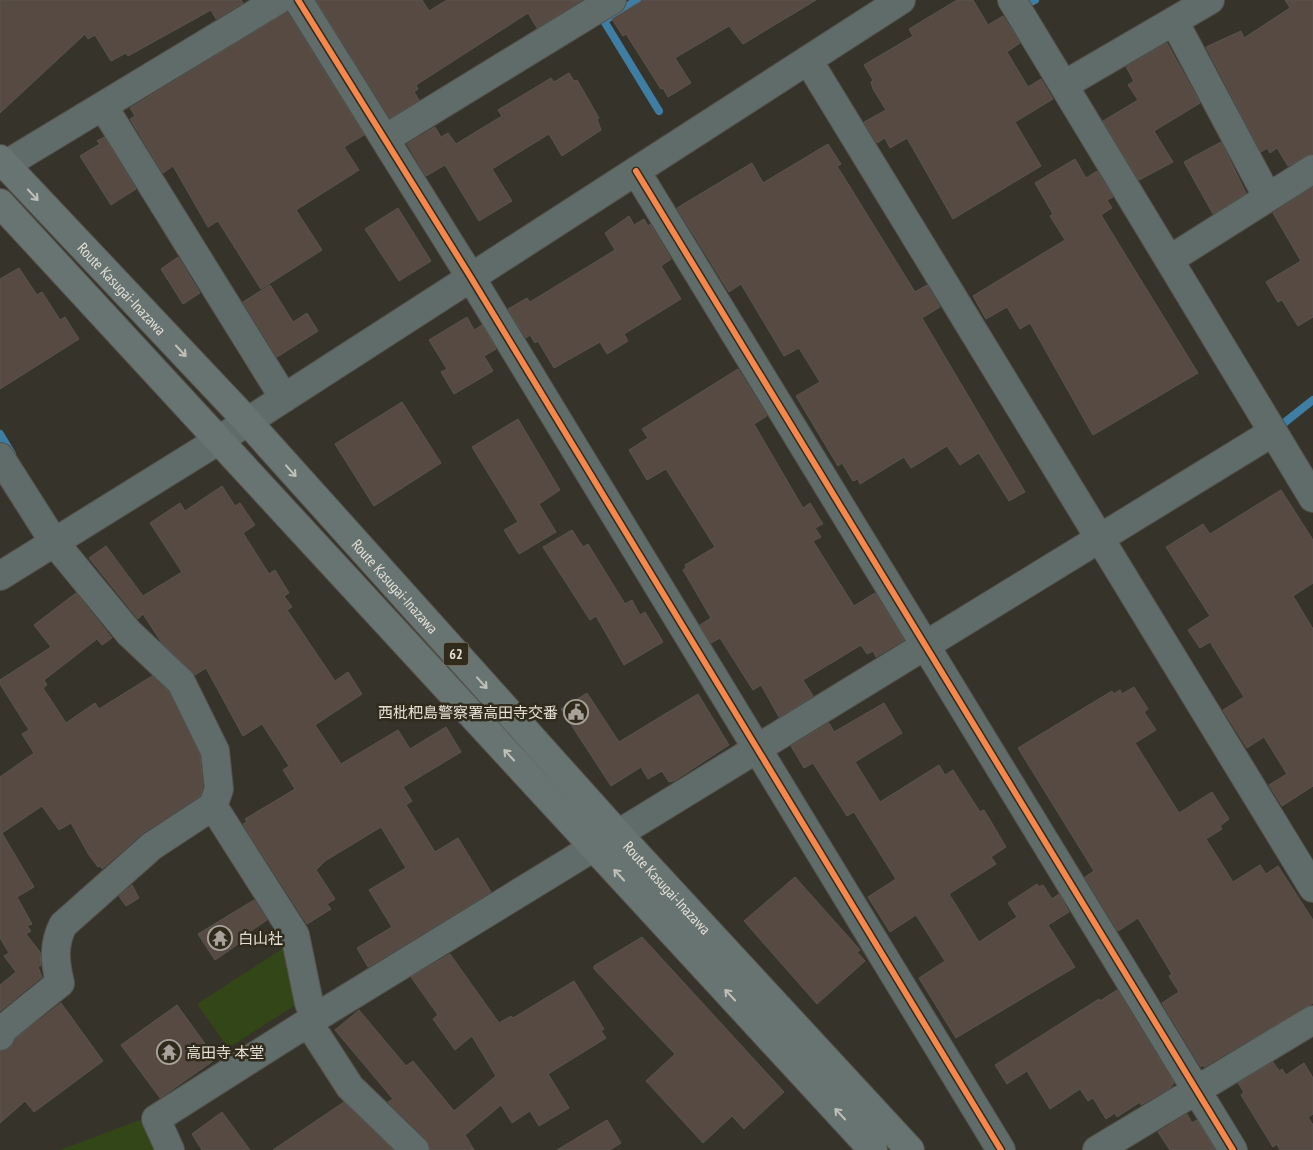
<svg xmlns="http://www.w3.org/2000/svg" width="1313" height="1150" viewBox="0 0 1313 1150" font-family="'PT Sans Narrow','Noto Sans JP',sans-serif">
  <rect width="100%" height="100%" fill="#36332b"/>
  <path fill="#324617" d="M285,947L297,1004L228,1048L197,1004Z
    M140,1120L148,1125L158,1150H60Z"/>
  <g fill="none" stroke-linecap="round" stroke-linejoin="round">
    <path stroke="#3f7ea4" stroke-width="8" d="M637,0L604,21L659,111
      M1029,3L1035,0
      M1284,423L1313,400
      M0,434L12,454"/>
  </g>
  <path fill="#564a42" stroke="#5a5550" d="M0,0H241L243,3L216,19L211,10L128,56L126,53L111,61L95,35L88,39L85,34L0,113Z
    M316,0H422L429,11L447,0H582L537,28L528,13L416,85L418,89L414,92L419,100L390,118Z
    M643,0H816L743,44L729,26L675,58L691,83L668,97L663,88L661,89L626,34L623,36L612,19Z
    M957,0H973L988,25L1003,16L1020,43L1007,52L1028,87L1041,79L1053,99L1015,122L1041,166L953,219L907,138L890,148L885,138L877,143L864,122L886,110L873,89L871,82L873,80L864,65L913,36L909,29Z
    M1285,0H1313V153L1288,166L1277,148L1270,153L1267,148L1261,152L1206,47L1241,31L1244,38L1290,8Z
    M287,12L364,135L344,147L359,170L296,210L322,250L261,289L218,221L208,227L173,166L163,173L130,119L135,116L130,108Z
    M1167,43L1200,103L1154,131L1173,162L1139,180L1103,121L1138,100L1128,85L1134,81L1126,67Z
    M569,73L574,81L577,80L599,118L597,119L601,130L562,156L549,134L492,169L512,201L479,221L445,165L426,176L407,144L435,127L441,137L448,133L456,144L502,116L498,110L551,78L554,82Z
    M104,137L136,189L111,205L80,156L100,144L97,141Z
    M1221,142L1246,193L1213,214L1184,162Z
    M828,144L841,164L837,166L915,292L927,285L940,307L922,318L1025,492L1009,501L979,453L960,465L947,446L911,468L904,457L860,484L858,479L853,481L842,463L838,466L796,396L820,382L799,348L784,356L741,284L729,292L677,208L752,163L763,183Z
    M1075,159L1086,178L1097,171L1113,197L1107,200L1112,208L1101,215L1198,373L1093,435L1030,323L1020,329L1007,307L986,319L973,296L1065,240L1050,216L1053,214L1035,183Z
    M1313,187V317L1298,326L1282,300L1278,302L1266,282L1301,261L1273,213Z
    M398,208L431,261L399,281L365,229Z
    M629,216L634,225L644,219L648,226L650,224L671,259L661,266L681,299L624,334L628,341L607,354L600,342L554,368L538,341L535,343L530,335L526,338L508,309L527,298L530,302L615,250L605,233Z
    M178,257L200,293L183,304L161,269Z
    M19,268L37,295L42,292L60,320L65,317L79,339L0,389V279Z
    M270,285L293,322L307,313L318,331L277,357L243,302Z
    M467,317L474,330L482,325L496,349L484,356L493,371L454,394L441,372L447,369L429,340Z
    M738,369L767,416L754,424L803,508L810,503L823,524L815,528L821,537L813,541L854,606L875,593L904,640L876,657L873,651L867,654L861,645L803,680L813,696L779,717L761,685L753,690L720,638L711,643L700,625L711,618L683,570L686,568L685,565L715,547L666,469L647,480L629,450L648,438L642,429Z
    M402,402L441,463L374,506L335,444Z
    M518,419L560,490L539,504L556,532L519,554L504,530L518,522L472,447Z
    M222,486L235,506L240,503L255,525L243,533L269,574L275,570L289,593L284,596L292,607L287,610L335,681L348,672L362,694L315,725L341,764L398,730L410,749L446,727L461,752L403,787L412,801L406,805L435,852L458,838L491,892L368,967L357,948L392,927L369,890L406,868L381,827L325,861L316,870L335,899L327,904L331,909L307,924L243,824L247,822L245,819L295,789L283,770L289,766L262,724L243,736L206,668L195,675L162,643L143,614L138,619L89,558L106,546L143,596L182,572L150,523L180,503L185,511Z
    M1281,490L1313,540V583L1293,596L1313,629V786L1282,806L1269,785L1287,774L1264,737L1247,748L1223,710L1244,697L1210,642L1200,648L1188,630L1210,616L1166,547L1203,524L1210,534Z
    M572,530L583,547L588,544L625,604L632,600L640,615L645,612L663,642L624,665L596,616L590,620L543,547Z
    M76,593L112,638L102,645L97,639L44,680L47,685L43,688L66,723L95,703L99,709L152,676L168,691L200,755L203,787L200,796L143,833L102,869L101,866L98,867L89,855L71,823L59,830L42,806L2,833L34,887L17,897L32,924L27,926L31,931L26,934L40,952L41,965L38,967L42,977L0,1011V985L16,972L4,956L9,953L0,938V777L34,753L22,734L29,730L0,684V680L51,647L34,625Z
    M1134,687L1148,709L1144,712L1156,730L1135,743L1179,813L1212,792L1229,819L1220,826L1222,829L1206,839L1233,882L1260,865L1266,874L1278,866L1313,920V1003L1204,1067L1203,1065L1201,1067L1162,1003L1179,992L1169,976L1172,974L1138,918L1118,931L1085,877L1094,871L1018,748L1112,691L1114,694L1120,690L1122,694Z
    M587,693L619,742L698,694L729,745L674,781L669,782L662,771L648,779L641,767L611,786L561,709Z
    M884,703L902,733L855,762L880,802L939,765L945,775L953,770L980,812L984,810L1006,847L991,857L996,864L949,894L979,942L1017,917L1008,903L1037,884L1039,887L1043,885L1052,899L1059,894L1069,912L1048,925L1075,967L956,1038L919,978L945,961L916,915L890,932L868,897L896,879L854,812L847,816L813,763L804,768L791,746L829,723L834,732Z
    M795,877L860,950L857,952L865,961L817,1004L744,921Z
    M132,885L139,898L126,906L119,896Z
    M254,900L267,920L242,937L244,940L215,960L198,934Z
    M642,937L784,1092L744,1129L732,1116L703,1143L646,1081L675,1054L594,969V966Z
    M450,954L499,1023L511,1016L513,1018L574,981L604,1029L601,1031L606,1038L548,1074L569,1108L539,1126L530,1111L512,1123L501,1105L465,1135L474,1150H430L426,1139L388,1102L393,1099L335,1030L359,1010L406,1066L413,1061L454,1111L496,1076L472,1036L455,1050L433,1019L438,1015L411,977Z
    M1117,990L1174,1083L1170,1088L1141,1105L1140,1102L1117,1117L1115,1113L1106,1119L1093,1098L1088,1101L1080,1089L1050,1109L1027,1071L1007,1084L995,1065L1099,999L1100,1001Z
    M61,1003L103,1061L34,1112L25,1101L0,1123V1051L10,1048L15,1039Z
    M177,1005L216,1059L160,1098L121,1045Z
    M1273,1062L1279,1071L1282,1069L1286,1075L1304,1063L1313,1078V1114L1308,1117L1313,1125V1150H1280L1277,1144L1273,1147L1241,1095L1244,1092L1238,1083Z
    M344,1102L393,1150H273Z
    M222,1112L250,1150H202L192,1134Z
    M1187,1114L1192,1123L1197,1120L1215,1150H1170L1158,1132Z
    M607,1120L621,1143L610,1150H557Z"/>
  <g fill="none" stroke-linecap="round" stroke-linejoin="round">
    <defs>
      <path id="minor" d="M298,0L470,276L1001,1150
        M1012,0L1313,498
        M1174,21L1267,196
        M808,60L1313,888
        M1064,85L1210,0
        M103,106L284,398
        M385,139L612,0
        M5,165L278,0
        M636,171L1233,1150
        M1169,260L1313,169
        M0,457L54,542L129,633L181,682L215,751L219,789L213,806L295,935L309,1003L315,1018
        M618,834L1273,432
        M308,1022L350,1087L415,1150
        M0,1036L2,1030L60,983C55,962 53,945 63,925L152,846L213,806
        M170,1150L156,1119L315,1018L594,847
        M1097,1150L1313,1020"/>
      <path id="tertiary" d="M0,576L219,440L901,0"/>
      <g id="primary">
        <path id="s1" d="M0,159L248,422L618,834L910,1150"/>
        <path d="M0,203L873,1150"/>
      </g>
    </defs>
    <use href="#minor" stroke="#54514b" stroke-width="30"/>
    <use href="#tertiary" stroke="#54514b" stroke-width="30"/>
    <use href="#primary" stroke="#54514b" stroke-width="30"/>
    <use href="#minor" stroke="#606c69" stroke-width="28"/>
    <use href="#tertiary" stroke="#606c69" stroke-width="28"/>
    <use href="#primary" stroke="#687471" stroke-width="28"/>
    <defs>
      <path id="cycleway" d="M298,0L470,276L1001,1150
        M636,171L1233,1150"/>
    </defs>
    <use href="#cycleway" stroke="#312b1c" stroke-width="9"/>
    <use href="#cycleway" stroke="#f5874c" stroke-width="6"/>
  </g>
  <defs><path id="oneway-shaft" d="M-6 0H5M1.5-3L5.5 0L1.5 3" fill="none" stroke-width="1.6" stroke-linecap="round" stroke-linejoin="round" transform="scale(1.25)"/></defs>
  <g stroke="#bfc0b8">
    <use href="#oneway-shaft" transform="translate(33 195) rotate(47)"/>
    <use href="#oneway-shaft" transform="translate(181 351) rotate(47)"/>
    <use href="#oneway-shaft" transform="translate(291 471) rotate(48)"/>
    <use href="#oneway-shaft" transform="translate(482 683) rotate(48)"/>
    <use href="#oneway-shaft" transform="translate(509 755) rotate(-133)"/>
    <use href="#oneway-shaft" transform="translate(619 875) rotate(-133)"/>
    <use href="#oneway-shaft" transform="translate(730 995) rotate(-133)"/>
    <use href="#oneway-shaft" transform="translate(840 1114) rotate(-133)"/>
  </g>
  <defs>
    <symbol id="civic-ring" viewBox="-11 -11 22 22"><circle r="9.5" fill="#312b1c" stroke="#a7a39b" stroke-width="1.5"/><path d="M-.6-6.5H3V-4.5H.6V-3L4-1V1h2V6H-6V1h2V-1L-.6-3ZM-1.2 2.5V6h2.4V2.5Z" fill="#a7a39b"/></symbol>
    <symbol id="temple-ring" viewBox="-11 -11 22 22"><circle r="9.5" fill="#312b1c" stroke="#a7a39b" stroke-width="1.5"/><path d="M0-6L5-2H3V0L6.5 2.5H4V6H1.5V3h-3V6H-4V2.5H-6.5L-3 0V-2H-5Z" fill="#a7a39b"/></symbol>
  </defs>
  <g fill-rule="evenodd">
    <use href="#civic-ring" x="562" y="698" width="28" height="28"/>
    <use href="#temple-ring" x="206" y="924" width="28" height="28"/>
    <use href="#temple-ring" x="155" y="1038" width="28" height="28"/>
  </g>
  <g text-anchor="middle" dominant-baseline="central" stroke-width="5" stroke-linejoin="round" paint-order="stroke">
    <rect fill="#312b1c" stroke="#aeaa9f" stroke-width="1" x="443.5" y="642.5" width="25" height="23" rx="4"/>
    <g font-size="14" font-weight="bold" fill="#e4e0d7">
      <text x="456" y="654">62</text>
    </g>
    <g font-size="15" fill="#e4e0d7" stroke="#312b1c">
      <text stroke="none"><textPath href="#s1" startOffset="178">Route Kasugai-Inazawa</textPath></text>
      <text stroke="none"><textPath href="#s1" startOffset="582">Route Kasugai-Inazawa</textPath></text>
      <text stroke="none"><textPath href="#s1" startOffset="988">Route Kasugai-Inazawa</textPath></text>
    </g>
    <g font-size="15" fill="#e4e0d7" stroke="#312b1c" text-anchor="start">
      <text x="558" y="712" text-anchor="end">西枇杷島警察署高田寺交番</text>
      <text x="238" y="938">白山社</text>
      <text x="186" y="1052">高田寺 本堂</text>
    </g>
  </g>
</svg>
